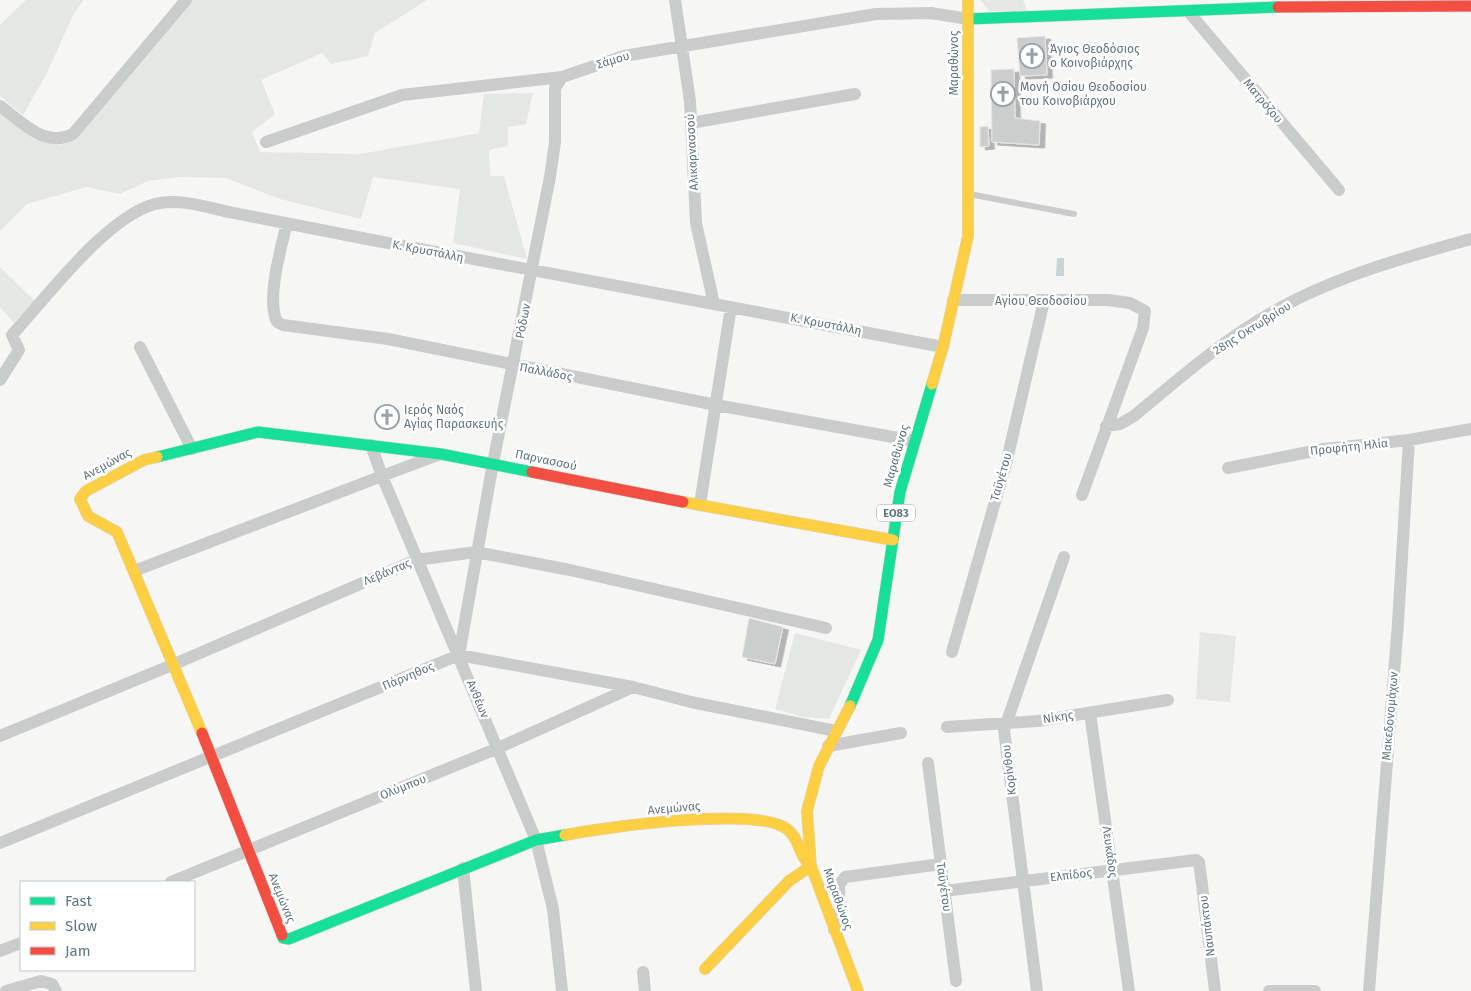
<svg xmlns="http://www.w3.org/2000/svg" width="1471" height="991" viewBox="0 0 1471 991" font-family="'Fira Sans',sans-serif">
  <defs>
    <filter id="shadow"><feDropShadow dx="5.5" dy="3" stdDeviation="0" flood-color="#0004"/></filter>
  </defs>
  <rect width="100%" height="100%" fill="#f6f6f5"/>
  <path fill="#e5e8e2" d="M26,0H84L74,13L46,75L23,115L0,96V25Z
    M192,0H427L375,33L368,56L331,64L322,53L261,80L275,114L252,132L260,152L360,154L479,133L484,94L533,93L526,124L508,127V146L489,150L490,176H504L527,259L453,243L460,189L373,177L361,219L280,199L226,178L178,177L148,181L120,194L86,187L27,204L0,231V113L41,141L61,145L76,139Z
    M980,0H1023L1027,11H989Z
    M0,267L35,301L14,323L0,307Z
    M1200,632L1236,636L1230,702L1196,699Z
    M795,633L861,650L829,719L803,717L775,709Z"/>
  <path fill="#c8d4d5" d="M1057,258H1064V276H1056Z"/>
  <path fill="#cccece" stroke="#e6e6e4" filter="url(#shadow)" d="M1045,36L1047,75L1020,76L1017,38Z
    M1014,69L1015,118L1040,121L1039,145L992,142L991,70Z
    M988,126L989,146L980,147V127Z
    M749,618L783,627L775,664L742,657Z"/>
  <g fill="none" stroke-linecap="round" stroke-linejoin="round">
    <defs>
      <path id="fast" d="M968,19L1278,7
        M157,457L258,432L441,454L532,472
        M850,706L878,640L900,492L932,384
        M282,935L283,938L289,939L536,840L565,835"/>
      <path id="slow" d="M932,384L943,347L968,236V0
        M157,457L144,460L86,491L80,499L88,516L117,532L202,733
        M683,502L893,540
        M850,706L819,766L807,811L811,866L858,991
        M565,835C606,827 757,806 787,829C800,838 798,856 811,866L789,881L705,969"/>
      <path id="jam" d="M1278,7L1471,6
        M532,472L683,502
        M202,733L282,935"/>
    </defs>
    <use href="#fast" stroke="#d3d4d4" stroke-width="12"/>
    <use href="#slow" stroke="#d3d4d4" stroke-width="12"/>
    <use href="#jam" stroke="#d3d4d4" stroke-width="12"/>
    <path stroke="#cacccc" stroke-width="6" d="M969,194L1074,214"/>
    <path stroke="#cacccc" stroke-width="12" d="M675,0L690,101L696,223L714,304
      M1188,11L1339,190
      M0,106C21,121 45,149 73,134L186,0
      M691,123L855,94
      M266,142L402,95L562,77L624,56L876,14L931,13L968,19
      M287,223C281,248 266,299 277,322L283,325L388,339L716,405L915,441
      M953,300H1108L1130,303L1145,311L1143,328L1082,495
      M140,347L192,449
      M0,380L19,350L12,335C46,298 106,217 155,204C179,198 206,207 229,212C277,221 324,231 372,240C562,277 753,310 943,347
      M1106,426L1120,424L1134,416C1180,378 1225,338 1278,309C1337,276 1406,257 1471,239
      M438,455L382,476L536,840L553,909L562,991
      M1228,468L1324,449L1409,440L1471,429
      M700,504L731,307
      M134,571L382,476L371,445
      M952,652L1007,460L1044,301
      M459,655L493,463L550,177L555,142V88L562,77
      M1090,713L1129,991
      M947,727L1038,721L1168,700
      M0,736L172,665L416,560L476,552L570,570L826,628
      M828,746L901,733
      M928,763L956,981
      M0,843L459,655L633,687L691,702L836,731
      M463,868L476,991
      M171,882L498,748L633,687
      M944,891L1196,860L1199,862L1201,877L1215,991
      M834,930L840,926L839,885L845,877L941,864
      M0,951L21,943
      M643,972L645,991
      M6,991L41,981L52,984L56,991
      M1037,991L1004,730L1064,557
      M1269,991H1315
      M1369,991L1398,623L1409,440"/>
    <use href="#fast" stroke="#16e098" stroke-width="11"/>
    <use href="#slow" stroke="#ffcf43" stroke-width="11"/>
    <use href="#jam" stroke="#f24e42" stroke-width="11"/>
  </g>
  <defs>
    <symbol id="church-ring" viewBox="-11 -11 22 22"><circle r="9.5" fill="#fff" stroke="#95a3a9" stroke-width="1.5"/><path d="M-1.2-6h2.4v3.5h3.3v2.4h-3.3V6h-2.4V-.1h-3.3v-2.4h3.3Z" fill="#95a3a9"/></symbol>
  </defs>
  <g fill-rule="evenodd">
    <use href="#church-ring" x="1018" y="42" width="28" height="28"/>
    <use href="#church-ring" x="989" y="80" width="28" height="28"/>
    <use href="#church-ring" x="373" y="403" width="28" height="28"/>
  </g>
  <g text-anchor="middle" dominant-baseline="central" stroke-width="5" stroke-linejoin="round" paint-order="stroke">
    <rect fill="#fff" stroke="#90a0a6" stroke-width="1" x="877" y="504.5" width="38" height="17" rx="4"/>
    <g font-size="11" font-weight="bold" fill="#617780">
      <text x="896" y="513">ΕΟ83</text>
    </g>
    <g font-size="12" fill="#617780" stroke="#fff" text-anchor="start">
      <text x="1050" y="49">Άγιος Θεοδόσιος<tspan x="1050" dy="14">ο Κοινοβιάρχης</tspan></text>
      <text x="1020" y="87">Μονή Οσίου Θεοδοσίου<tspan x="1020" dy="14">του Κοινοβιάρχου</tspan></text>
      <text x="404" y="410">Ιερός Ναός<tspan x="404" dy="14">Αγίας Παρασκευής</tspan></text>
    </g>
    <g font-size="12" fill="#617780" stroke="#fff">
      <text transform="translate(613 60) rotate(-17)">Σάμου</text>
      <text transform="translate(954 63) rotate(-90)">Μαραθώνος</text>
      <text transform="translate(1263 101) rotate(50)">Ματρόζου</text>
      <text transform="translate(692 152) rotate(-93)">Αλικαρνασσού</text>
      <text transform="translate(428 251) rotate(11)">Κ. Κρυστάλλη</text>
      <text x="1041" y="301">Αγίου Θεοδοσίου</text>
      <text transform="translate(523 321) rotate(-79)">Ρόδων</text>
      <text transform="translate(826 324) rotate(11)">Κ. Κρυστάλλη</text>
      <text transform="translate(1252 328) rotate(-32)">28ης Οκτωβρίου</text>
      <text transform="translate(546 372) rotate(11)">Παλλάδος</text>
      <text transform="translate(1349 447) rotate(-6)">Προφήτη Ηλία</text>
      <text transform="translate(896 456) rotate(-74)">Μαραθώνος</text>
      <text transform="translate(546 460) rotate(12)">Παρνασσού</text>
      <text transform="translate(107 464) rotate(-29)">Ανεμώνας</text>
      <text transform="translate(1001 477) rotate(-74)">Ταϋγέτου</text>
      <text transform="translate(387 572) rotate(-23)">Λεβάντας</text>
      <text transform="translate(408 676) rotate(-23)">Πάρνηθος</text>
      <text transform="translate(478 699) rotate(67)">Ανθέων</text>
      <text transform="translate(1390 716) rotate(-85)">Μακεδονομάχων</text>
      <text transform="translate(1058 717) rotate(-9)">Νίκης</text>
      <text transform="translate(1009 770) rotate(-97)">Κορίνθου</text>
      <text transform="translate(403 787) rotate(-22)">Ολύμπου</text>
      <text transform="translate(674 808) rotate(-5)">Ανεμώνας</text>
      <text transform="translate(1110 852) rotate(82)">Λευκάδος</text>
      <text transform="translate(1071 875) rotate(-7)">Ελπίδος</text>
      <text transform="translate(944 887) rotate(82)">Ταϋγέτου</text>
      <text transform="translate(282 898) rotate(68)">Ανεμώνας</text>
      <text transform="translate(838 899) rotate(70)">Μαραθώνος</text>
      <text transform="translate(1207 926) rotate(-97)">Ναυπάκτου</text>
    </g>
  </g>
  <rect x="20" y="881" width="175" height="90" fill="#ffffff" stroke="#c0c9cc"/>
  <rect x="30" y="897" width="25" height="8" fill="#16e098" stroke="#c0c9cc"/>
  <text x="65" y="906" font-size="15" fill="#617780">Fast</text>
  <rect x="30" y="922" width="25" height="8" fill="#ffcf43" stroke="#c0c9cc"/>
  <text x="65" y="931" font-size="15" fill="#617780">Slow</text>
  <rect x="30" y="947" width="25" height="8" fill="#f24e42" stroke="#c0c9cc"/>
  <text x="65" y="956" font-size="15" fill="#617780">Jam</text>
</svg>
